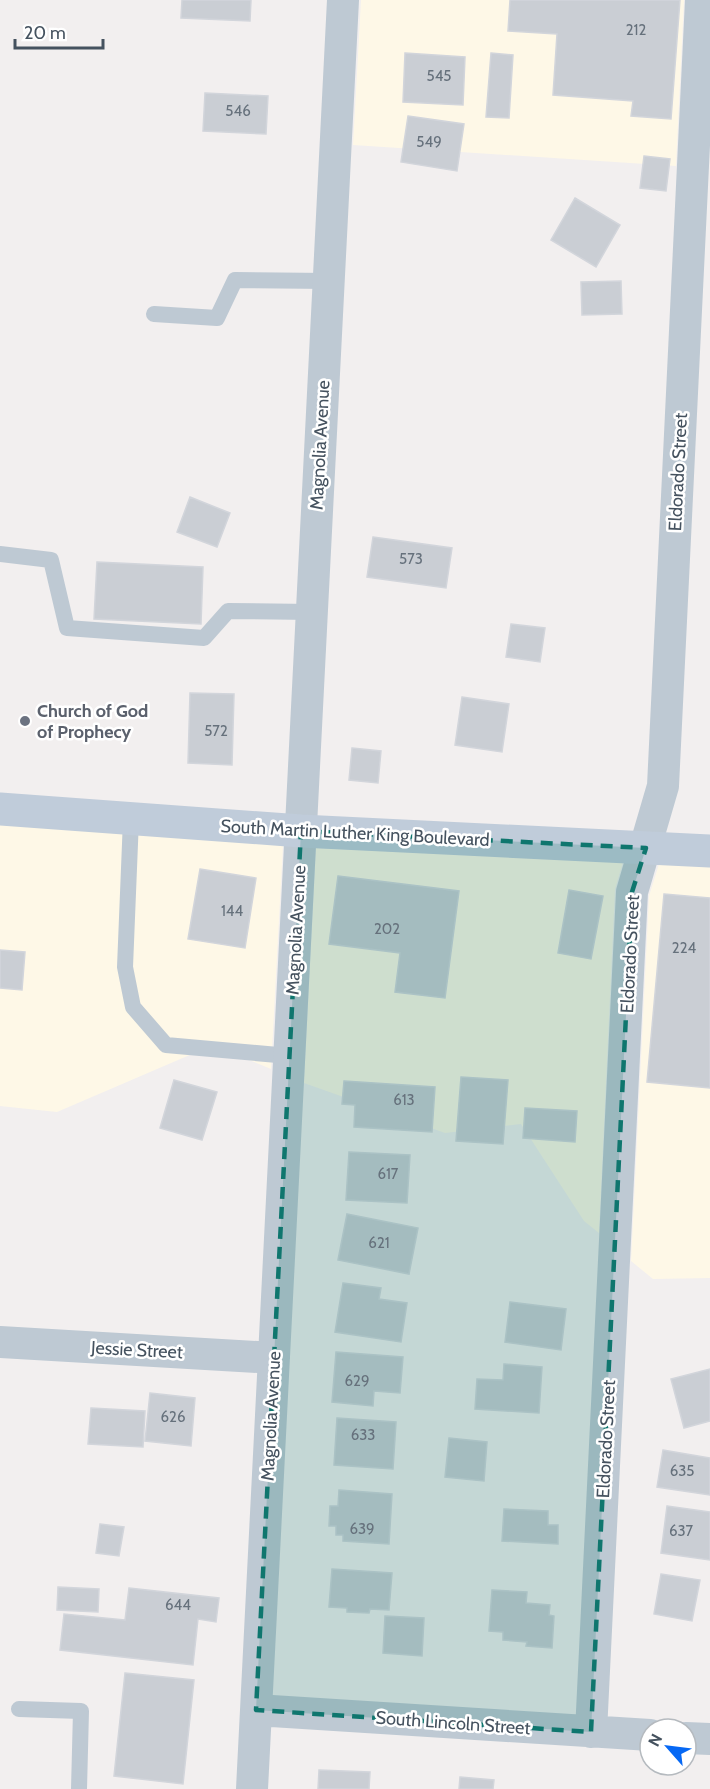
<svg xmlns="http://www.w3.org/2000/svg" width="710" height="1789" viewBox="0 0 710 1789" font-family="Cabin,sans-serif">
  <rect width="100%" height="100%" fill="#f2efef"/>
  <path fill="#fef8e7" d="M361,0H684L676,166L353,145Z
    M0,824L283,845L271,1069L213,1045L57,1112L0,1106Z
    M316,848L623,862L615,889L599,1233L584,1221L521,1124L445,1133L304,1083Z
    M659,864L710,866V1278L653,1279L631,1261L649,896Z"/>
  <path fill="#caced4" stroke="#d2d5db" stroke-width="1.5" d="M182,0H251L250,21L181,18Z
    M510,0H680L671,119L631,116L633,101L553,95L557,34L508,31Z
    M405,53L465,57L463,105L403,102Z
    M491,53L513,55L509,118L486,117Z
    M205,93L268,96L266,134L203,131Z
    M408,116L464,124L457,171L401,162Z
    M644,156L670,159L666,191L640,188Z
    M575,198L620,225L596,267L551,240Z
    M621,281L622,314L582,315L581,282Z
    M190,497L230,513L217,547L177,532Z
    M373,537L452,548L446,588L367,577Z
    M97,562L203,567L201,624L94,619Z
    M511,624L545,628L540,662L506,657Z
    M190,693L234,694L232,765L188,763Z
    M462,697L509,704L502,752L455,745Z
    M352,748L381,751L378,783L349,780Z
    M200,869L256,878L245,948L188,939Z
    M338,876L459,891L445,998L395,992L400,953L329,944Z
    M569,890L603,896L591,959L558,953Z
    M664,894L710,898V1088L647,1082Z
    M0,950L25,952L22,990L0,988Z
    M461,1077L508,1080L503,1144L456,1141Z
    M174,1080L217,1092L202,1140L160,1128Z
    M344,1081L435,1087L432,1132L354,1127L355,1105L342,1104Z
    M525,1108L577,1111L575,1142L523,1138Z
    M349,1152L410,1155L407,1203L346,1200Z
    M347,1214L418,1228L409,1274L338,1260Z
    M343,1283L381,1288L379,1299L407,1303L401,1342L335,1332Z
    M510,1302L566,1309L561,1350L505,1342Z
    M336,1352L403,1357L400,1393L374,1391L373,1406L332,1402Z
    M504,1364L542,1367L539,1413L475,1409L477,1379L503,1380Z
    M710,1369V1421L684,1428L671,1379Z
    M150,1393L195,1398L191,1446L145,1441Z
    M91,1408L145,1411L143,1447L88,1444Z
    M337,1418L396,1422L393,1469L334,1465Z
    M449,1438L487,1442L484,1481L445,1477Z
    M663,1450L710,1458V1495L657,1487Z
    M339,1490L392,1494L389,1544L343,1541V1535H336V1526H329L330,1506H338Z
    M667,1506L710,1512V1560L661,1553Z
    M504,1509L548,1511V1525H558V1544L502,1541Z
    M100,1524L124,1527L119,1556L96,1553Z
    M332,1569L392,1573L389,1610L370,1609L369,1613L347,1612V1608L329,1607Z
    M661,1574L700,1580L692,1621L654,1614Z
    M58,1587L99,1589L98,1612L57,1610Z
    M129,1588L219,1598L216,1622L198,1619L193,1665L60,1650L64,1614L125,1620Z
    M492,1590L527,1592L526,1603L550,1605L549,1615L554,1616L552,1648L526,1646L527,1642L503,1640V1632L489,1631Z
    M385,1616L424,1618L422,1656L383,1653Z
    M125,1673L194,1680L183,1784L114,1776Z
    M319,1770L370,1772L369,1789H318Z
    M460,1777L494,1780L493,1789H459Z"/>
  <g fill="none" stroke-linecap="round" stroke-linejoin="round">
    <path stroke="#bec9d3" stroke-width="16" d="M154,314L217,318L235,280L329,281
      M0,554L51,560L67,628L204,638L228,611L312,612
      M131,819L125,967L133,1007L166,1045L289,1056
      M19,1709L81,1711L79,1789"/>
    <path stroke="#bec9d3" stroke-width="32" d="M0,1342L274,1358
      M256,1710L650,1735
      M591,1732L632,892L663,786L701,0
      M686,1738L710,1739
      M252,1789L343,0"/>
    <path stroke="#c0ccda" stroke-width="33" d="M0,809L301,831L710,851"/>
  </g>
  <path fill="#0f766e" fill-opacity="0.2" stroke="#0f766e" stroke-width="4.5" stroke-dasharray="12 8" stroke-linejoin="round" d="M301,831L646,848L632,892L591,1732L256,1710Z"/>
  <circle fill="#6b7280" stroke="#fff" stroke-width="2" cx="25" cy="721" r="6"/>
  <g text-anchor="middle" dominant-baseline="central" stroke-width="5" stroke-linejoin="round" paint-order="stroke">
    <g font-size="15" fill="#66717c">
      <text x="636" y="30">212</text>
      <text x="439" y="76">545</text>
      <text x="238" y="111">546</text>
      <text x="429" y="142">549</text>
      <text x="411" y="559">573</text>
      <text x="216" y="731">572</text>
      <text x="232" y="911">144</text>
      <text x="387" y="929">202</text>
      <text x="684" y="948">224</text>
      <text x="404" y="1100">613</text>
      <text x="388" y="1174">617</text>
      <text x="379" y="1243">621</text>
      <text x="357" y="1381">629</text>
      <text x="173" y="1417">626</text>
      <text x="363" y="1435">633</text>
      <text x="682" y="1471">635</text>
      <text x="362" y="1529">639</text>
      <text x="681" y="1531">637</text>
      <text x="178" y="1605">644</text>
    </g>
    <g font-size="18" fill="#45525f" stroke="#fff">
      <text transform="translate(320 445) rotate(-87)">Magnolia Avenue</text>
      <text transform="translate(678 472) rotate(-87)">Eldorado Street</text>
      <text transform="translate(355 833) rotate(3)">South Martin Luther King Boulevard</text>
      <text transform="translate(296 930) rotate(-87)">Magnolia Avenue</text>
      <text transform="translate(630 954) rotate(-87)">Eldorado Street</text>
      <text transform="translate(137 1350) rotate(3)">Jessie Street</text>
      <text transform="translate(271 1416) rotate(-87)">Magnolia Avenue</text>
      <text transform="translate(606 1439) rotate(-87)">Eldorado Street</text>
      <text transform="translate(453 1723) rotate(4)">South Lincoln Street</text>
    </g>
    <g font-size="18" font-weight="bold" fill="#5b616d" stroke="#fff" text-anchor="start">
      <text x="37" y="711">Church of God<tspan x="37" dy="21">of Prophecy</tspan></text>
    </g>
  </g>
  <g transform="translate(668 1747) rotate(298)"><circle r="28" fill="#ffffff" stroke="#b5babf" stroke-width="1.5"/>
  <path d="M0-4.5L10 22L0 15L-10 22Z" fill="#0668f4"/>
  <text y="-9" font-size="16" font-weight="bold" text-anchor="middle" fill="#45525f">N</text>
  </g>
  <path d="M15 39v9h88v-9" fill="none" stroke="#45525f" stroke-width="3"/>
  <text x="24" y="39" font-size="18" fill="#45525f" stroke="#ffffff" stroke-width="4.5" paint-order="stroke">20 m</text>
</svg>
